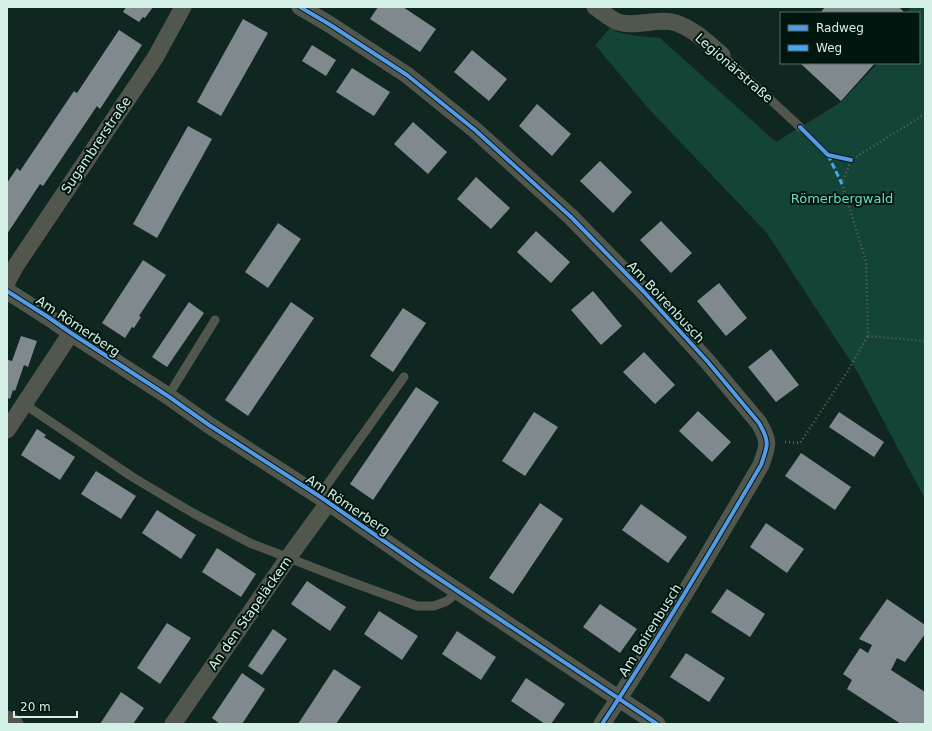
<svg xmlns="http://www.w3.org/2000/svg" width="932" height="731" viewBox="0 0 932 731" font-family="'DejaVu Sans',sans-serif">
  <rect width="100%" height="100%" fill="#102721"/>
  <path fill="#144437" d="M911,7H925V499L857,371L766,232L649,109L595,45L610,28L620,33L638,36L660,38L776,142L841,102L878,63H919V13H908L907,12Z"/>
  <path fill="#80898e" d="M126,7H153L145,18L143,17L139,22L123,12Z
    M378,7H403L436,29L420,52L370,19Z
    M825,7H899L905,13H820Z
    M243,19L268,33L221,116L197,102Z
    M119,30L142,45L100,109L97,106L43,186L40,184L7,234V183L17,168L20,171L74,91L77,93Z
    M312,45L336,60L326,76L302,61Z
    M472,50L507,79L489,101L454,72Z
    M800,63H875L841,101Z
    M352,68L390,92L374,116L336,92Z
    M537,104L571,134L552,156L519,126Z
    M413,122L447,152L428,174L394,144Z
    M188,126L212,139L157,238L133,224Z
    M600,161L632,192L613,213L580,181Z
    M476,177L510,208L491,229L457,199Z
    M661,221L692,253L671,273L640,240Z
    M278,223L301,239L268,288L245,272Z
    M536,231L570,262L551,283L517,252Z
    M143,260L166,275L139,316L141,317L134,328L132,327L125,338L102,323Z
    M719,283L747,318L726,336L697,301Z
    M593,291L622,326L601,345L571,310Z
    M189,302L204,313L167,367L152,357Z
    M291,302L314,318L248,416L225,400Z
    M403,308L426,323L393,372L370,356Z
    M21,336L37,341L28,367L24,365L15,391L13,390L10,399L8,398L7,401V362L8,360L12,361Z
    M771,349L799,385L776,402L748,367Z
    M644,352L675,385L655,404L623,372Z
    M416,387L439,402L373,500L350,484Z
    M698,411L731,442L712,462L679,431Z
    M534,412L558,427L525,476L502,461Z
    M839,412L884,442L874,457L829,427Z
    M37,429L46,435L44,437L75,457L60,480L21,455Z
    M801,453L851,487L835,510L785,476Z
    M96,471L136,496L121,519L81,494Z
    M540,503L563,519L513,594L489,578Z
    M641,504L687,537L668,563L622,530Z
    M157,510L196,535L181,559L142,533Z
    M766,523L804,549L787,573L750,547Z
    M217,548L256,574L241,597L202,572Z
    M307,581L346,607L330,631L291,604Z
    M727,589L765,614L750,637L711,612Z
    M887,599L925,625V634L905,662L897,658L891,670L925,692V724H901L847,689L852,680L843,674L860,648L868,653L872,645L859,639Z
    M600,604L637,629L620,653L583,627Z
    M379,611L418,636L402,660L364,634Z
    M167,623L191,638L160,684L137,668Z
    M273,629L287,639L262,675L248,666Z
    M457,631L496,657L481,680L442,654Z
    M686,653L725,678L709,702L670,677Z
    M334,669L361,687L336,724H298Z
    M242,673L265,689L242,724H220L212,718Z
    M526,678L565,704L551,724H545L511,701Z
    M121,692L144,708L133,724H100Z"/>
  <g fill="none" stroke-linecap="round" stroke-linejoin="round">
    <path stroke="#5c635c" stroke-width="2.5" stroke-dasharray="1 3" stroke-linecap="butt" d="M925,114L851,160L842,184L866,261L868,336L925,341
      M785,442L800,443L847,372L868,336"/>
    <path stroke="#52574e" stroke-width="9" d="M722,55L800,127
      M168,396L215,320
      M24,404L134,478L193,513L250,543L343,579L417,606H434L447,601L458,592
      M319,496L404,377"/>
    <path stroke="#52574e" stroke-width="17" d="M300,7L329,24L407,75L475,130L571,217L644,292L708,362L759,423C770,442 768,445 761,465C710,552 658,640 602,724
      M595,7C601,11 612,20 618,22C637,28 657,17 676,23C694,29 708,43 722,55
      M7,282L15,267L155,58L183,7
      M7,291L48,317L71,333L168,396L209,425L319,496L423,568L657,724
      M7,430L71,333
      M7,719L15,724
      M173,724L288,558L328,503"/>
    <path stroke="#3fa9f5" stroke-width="3" stroke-dasharray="6 3" stroke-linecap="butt" d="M828,155L842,184"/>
    <defs>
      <path id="cycleway" d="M300,7L329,24L407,75L475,130L571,217L644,292L708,362L759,423C770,442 768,445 761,465C710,552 658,640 602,724
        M800,127L828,155L851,160
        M7,291L48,317L71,333L168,396L209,425L319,496L423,568L657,724"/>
    </defs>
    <use href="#cycleway" stroke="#021610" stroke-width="6"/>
    <use href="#cycleway" stroke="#5399e6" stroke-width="4"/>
  </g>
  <g text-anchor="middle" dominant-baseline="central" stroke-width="4" stroke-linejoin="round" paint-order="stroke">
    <g font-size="13" fill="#d5f0e6" stroke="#021610">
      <text transform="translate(734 68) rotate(41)">Legionärstraße</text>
      <text transform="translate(96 145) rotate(-56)">Sugambrerstraße</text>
      <text transform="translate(666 302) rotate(47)">Am Boirenbusch</text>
      <text transform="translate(78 326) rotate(34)">Am Römerberg</text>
      <text transform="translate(348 505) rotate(34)">Am Römerberg</text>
      <text transform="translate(250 613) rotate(-55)">An den Stapeläckern</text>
      <text transform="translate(650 630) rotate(-58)">Am Boirenbusch</text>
    </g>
    <g font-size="13" fill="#6cdcba" stroke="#021610">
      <text x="842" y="198">Römerbergwald</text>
    </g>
  </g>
  <rect width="932" height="731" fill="none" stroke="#d5f0e6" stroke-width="16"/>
  <rect x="780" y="12" width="140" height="52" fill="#021610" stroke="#566d66"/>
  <rect x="788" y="25" width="20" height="6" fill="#5399e6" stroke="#566d66"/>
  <text x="816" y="32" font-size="12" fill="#d5f0e6">Radweg</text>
  <rect x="788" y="45" width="20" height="6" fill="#3fa9f5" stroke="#566d66"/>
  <text x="816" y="52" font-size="12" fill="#d5f0e6">Weg</text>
  <path d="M14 711v6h63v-6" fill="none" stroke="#d5f0e6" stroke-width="2"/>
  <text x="20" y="711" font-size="12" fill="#d5f0e6" stroke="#021610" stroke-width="3" paint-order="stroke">20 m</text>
</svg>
